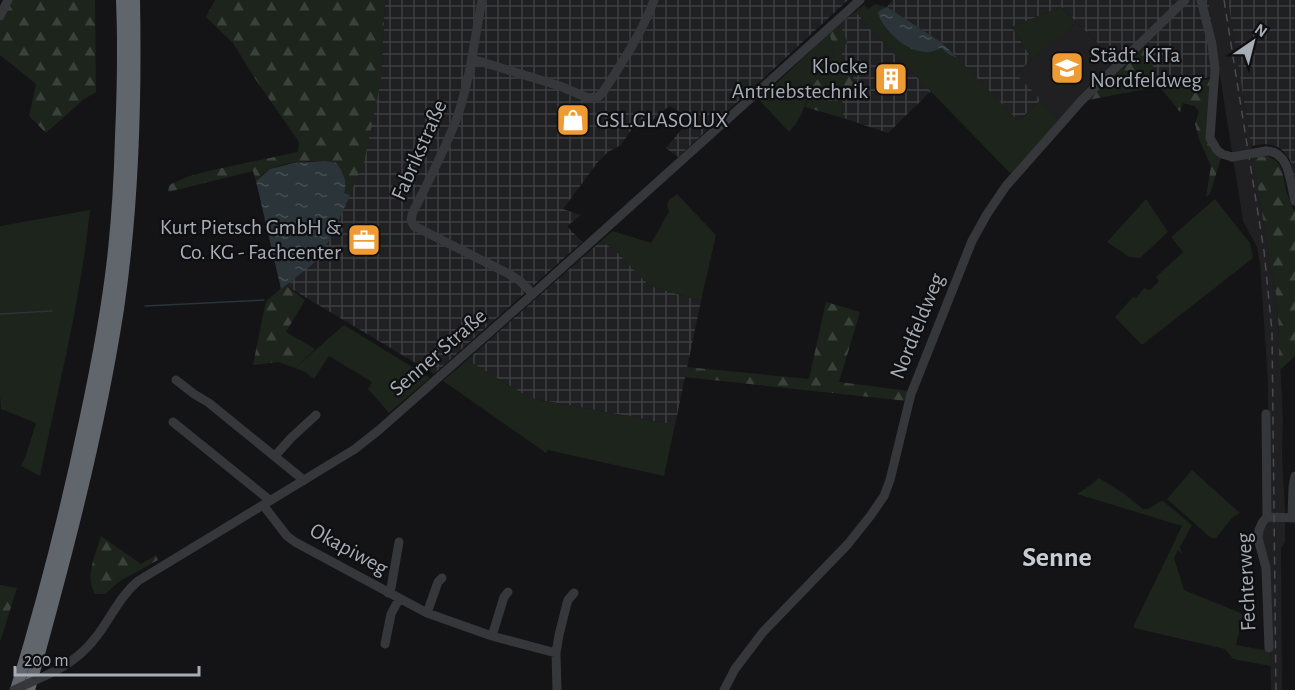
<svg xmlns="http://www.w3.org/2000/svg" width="1295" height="690" viewBox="0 0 1295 690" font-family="'Alegreya Sans',sans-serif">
  <defs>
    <pattern id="industrial-grid" width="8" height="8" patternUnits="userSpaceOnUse" patternTransform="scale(1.5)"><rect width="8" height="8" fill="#202023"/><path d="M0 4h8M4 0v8" fill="none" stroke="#3d3e41"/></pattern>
    <pattern id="forest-firs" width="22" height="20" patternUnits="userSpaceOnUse" patternTransform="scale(1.5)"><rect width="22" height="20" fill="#1c241c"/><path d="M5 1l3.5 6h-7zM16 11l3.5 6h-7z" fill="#3a413b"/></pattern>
    <pattern id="water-ripples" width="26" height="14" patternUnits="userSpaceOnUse" patternTransform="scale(1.5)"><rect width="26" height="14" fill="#2a3439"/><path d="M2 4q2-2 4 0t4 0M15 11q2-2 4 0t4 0" fill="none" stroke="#464f53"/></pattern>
  </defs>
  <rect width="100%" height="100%" fill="#141416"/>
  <path fill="#202023" d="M1208,0H1228L1272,275L1277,299L1283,421L1282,455L1285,511V542L1281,548L1282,690H1271L1269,563L1261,542L1264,525L1269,522L1268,382L1260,264L1257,247L1243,221Z
    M1076,22L1117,62L1059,121L1016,74L1054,39Z"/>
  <path fill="url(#industrial-grid)" d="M385,0H848L678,157L666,148L691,118L669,106L644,128L633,127L621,145L608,152L598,162L563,209L581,215L567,226L582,242L434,374L285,285L318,260L332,235L382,59Z
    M892,0H1208L1220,75L1156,87L1148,40L1117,62L1061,7L1012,27L1032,59L1016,74L1041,100L1018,121L944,44L887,7Z
    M1228,0H1295V180L1290,160L1285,153L1280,148L1272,145L1264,144L1251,146Z
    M856,11L867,26L931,91L888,133L843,118L842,99L862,96L841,53L838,25Z
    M601,241L615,250L650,286L701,301L675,425L530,398L467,360Z"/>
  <path fill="#1c241c" d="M875,4L887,7L880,10C881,15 882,20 883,24C889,36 913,53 927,52C931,52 937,50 941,48L949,55L958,58L1018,121L1041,100L1059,121L1012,175L867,26L856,11L864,5L868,9Z
    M1061,7L1076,22L1032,59L1012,27Z
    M829,33L834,48L833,53L831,60L812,87L801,115L796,124L789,132L759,100Z
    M677,194L716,235L701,301L650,286L615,250L601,241L613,231L651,243L669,212L667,205L669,200Z
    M1146,199L1168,232L1140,258L1129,257L1107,242Z
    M1215,199L1250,243L1253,258L1142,345L1115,317L1133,297L1136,298L1144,288L1150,290L1159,281L1156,277L1183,252L1171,237Z
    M90,210C81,300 58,388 40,476L21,466L26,455L36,423L1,409L0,395V226Z
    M344,325L430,378L389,413L368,389L372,382L329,356L314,379L305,372L295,368Z
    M467,360L530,398L675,425L664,476L548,450L546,453L443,381Z
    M1192,470L1240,513L1232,518L1216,538H1211L1167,499Z
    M1099,478L1123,493L1143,509C1153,510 1155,502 1163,501L1192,525L1180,547L1182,554L1178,550L1174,558L1184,590L1243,614L1236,645L1270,651L1271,666L1233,659L1225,649L1134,628V625L1182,526L1077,494L1092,484Z"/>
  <path fill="url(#forest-firs)" d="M11,0H95L96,92L83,100L46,133L29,116L36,84L0,55V22Z
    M215,0H385L381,81L364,162L350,195L344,193V175L337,163C318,160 289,160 271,169C265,171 260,177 256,181L253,171L168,192L169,185L187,177L208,171L298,152L299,142L256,80L233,43L206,17Z
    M838,25L843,31L847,42L841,53L862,97L842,99L843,118L805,107L812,87L831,60L833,53L834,48L829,33Z
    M1148,40L1156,87L1083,101Z
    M1211,79L1214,151L1221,158L1210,194L1206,197L1211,166L1199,139L1195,124L1199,111L1194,106L1183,103L1180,112L1159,86Z
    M1267,156C1286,163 1282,178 1287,193C1289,199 1292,206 1295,212V356L1281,369L1279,368V334L1277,299L1272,275L1253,157Z
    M285,285L305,300L286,332L315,349L295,368L278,362L253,365L266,301Z
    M826,302L860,312L839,382L909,391L907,401L684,377L686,367L809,379Z
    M101,536L141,564L156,555L158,560L120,581L105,594H95C84,576 96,554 101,536Z
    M0,585L17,588L0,642Z"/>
  <path fill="url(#water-ripples)" d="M887,7L941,42L958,58L949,55L941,48C936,50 931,53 926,52C907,52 883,31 878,13L880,10Z
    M325,161L337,163C343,173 348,181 344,193L350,195L332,235L318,260L281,289L256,181L270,169L293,163Z"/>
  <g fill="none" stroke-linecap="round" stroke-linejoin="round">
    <path stroke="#2a3439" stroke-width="1.5" d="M145,306L264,300
      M0,314L52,311"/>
    <path stroke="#35373b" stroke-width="9" d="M482,0C475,38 470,78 458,115C446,148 429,180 413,212L411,220L414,226L509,274L520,281L533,294
      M1201,0L1212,44L1215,69L1210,138L1217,150L1222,154L1232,157
      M0,16L8,0
      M472,59L560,86L588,98L598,97L603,92C622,63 642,33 654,0
      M1266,151C1290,151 1290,183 1295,201
      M176,380L194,394L209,403L300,477L303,481
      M1266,414L1267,517L1262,523L1259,530L1258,538L1266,568L1269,648
      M173,422L267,498L269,501
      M275,456L291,438L316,415
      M263,505L287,536L295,542L427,613L492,636L556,653L559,635L567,603L568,600L574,593
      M1267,517L1295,518
      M1292,517L1293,487L1295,476
      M388,593L391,588L399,542
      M427,613L438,582L442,578
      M492,636L504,597L508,592
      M385,644L391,614L399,599
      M556,653L557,690
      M49,674C68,665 84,653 96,637C111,618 119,597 138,581L355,449L379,430L533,294L860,0
      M724,690L735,669L763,632L848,544L871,515L884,496L890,480L911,394L972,241L987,214L1006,186L1082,100L1185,0"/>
    <path stroke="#61656c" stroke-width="12" d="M16,690C43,601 66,512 85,421C97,365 108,308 114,250C118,212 120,175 121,137C123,91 124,46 122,0
      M29,690C64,564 98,438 118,309C133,207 136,103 134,0"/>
    <path stroke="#484b50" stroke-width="1.5" stroke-dasharray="8 6" stroke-linecap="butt" d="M1224,0L1264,251L1272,331L1276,690"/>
    <path stroke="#35373b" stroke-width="9" d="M1232,157L1266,151
      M14,690L49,674"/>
  </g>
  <defs>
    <symbol id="school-square" viewBox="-11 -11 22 22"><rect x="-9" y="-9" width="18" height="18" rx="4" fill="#ee9b33" stroke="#0f0f11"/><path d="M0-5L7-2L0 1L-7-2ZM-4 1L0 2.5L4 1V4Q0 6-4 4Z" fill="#fff"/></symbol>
    <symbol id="building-square" viewBox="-11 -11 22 22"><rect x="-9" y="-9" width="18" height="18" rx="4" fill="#ee9b33" stroke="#0f0f11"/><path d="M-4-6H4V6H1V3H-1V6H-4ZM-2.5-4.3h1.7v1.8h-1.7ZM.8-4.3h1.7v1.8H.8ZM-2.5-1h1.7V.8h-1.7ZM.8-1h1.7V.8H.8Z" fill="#fff"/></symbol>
    <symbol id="shop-square" viewBox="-11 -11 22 22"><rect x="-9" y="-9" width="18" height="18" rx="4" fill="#ee9b33" stroke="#0f0f11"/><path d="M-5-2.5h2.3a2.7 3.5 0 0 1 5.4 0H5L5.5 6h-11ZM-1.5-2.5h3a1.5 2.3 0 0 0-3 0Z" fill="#fff"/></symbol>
    <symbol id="office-square" viewBox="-11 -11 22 22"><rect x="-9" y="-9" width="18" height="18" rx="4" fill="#ee9b33" stroke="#0f0f11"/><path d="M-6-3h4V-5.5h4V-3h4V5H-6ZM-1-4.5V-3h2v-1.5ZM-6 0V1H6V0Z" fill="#fff"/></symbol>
  </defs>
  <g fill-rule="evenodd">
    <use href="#school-square" x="1048" y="49" width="38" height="38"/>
    <use href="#building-square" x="872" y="60" width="38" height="38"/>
    <use href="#shop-square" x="554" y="101" width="38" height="38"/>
    <use href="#office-square" x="345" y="221" width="38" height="38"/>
  </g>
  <g text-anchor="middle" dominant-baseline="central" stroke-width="4.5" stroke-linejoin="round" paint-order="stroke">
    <g font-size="22" fill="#a6adb6" stroke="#0f0f11" text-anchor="start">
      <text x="1090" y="55">Städt. KiTa<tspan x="1090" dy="25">Nordfeldweg</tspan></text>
      <text x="868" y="66" text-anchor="end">Klocke<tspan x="868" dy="25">Antriebstechnik</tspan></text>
      <text x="596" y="120">GSL.GLASOLUX</text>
      <text x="341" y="227" text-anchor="end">Kurt Pietsch GmbH &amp;<tspan x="341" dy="25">Co. KG - Fachcenter</tspan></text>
    </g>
    <g font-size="22" fill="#a6adb6" stroke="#0f0f11">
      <text transform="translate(419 150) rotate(-66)">Fabrikstraße</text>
      <text transform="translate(917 326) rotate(-68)">Nordfeldweg</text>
      <text transform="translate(438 352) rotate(-41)">Senner Straße</text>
      <text transform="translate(349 549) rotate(29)">Okapiweg</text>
      <text transform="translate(1246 582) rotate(-93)">Fechterweg</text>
    </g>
    <g font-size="28" font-weight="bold" fill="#c7cbd2" stroke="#0f0f11">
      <text x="1057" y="558">Senne</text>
    </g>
  </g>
  <g transform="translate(1253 42) rotate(35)" stroke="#0f0f11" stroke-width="4.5" paint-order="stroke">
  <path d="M0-4.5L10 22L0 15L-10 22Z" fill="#a6adb6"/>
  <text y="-9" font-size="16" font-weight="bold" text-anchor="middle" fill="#a6adb6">N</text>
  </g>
  <path d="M15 666v9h184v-9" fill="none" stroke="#a6adb6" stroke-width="3"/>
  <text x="24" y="666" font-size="18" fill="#a6adb6" stroke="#0f0f11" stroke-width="4.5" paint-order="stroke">200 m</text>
</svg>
